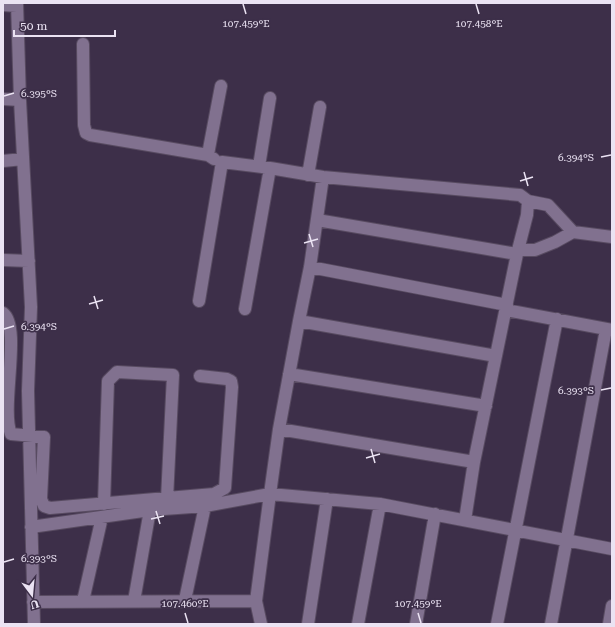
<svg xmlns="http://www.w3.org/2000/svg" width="615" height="627" viewBox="0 0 615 627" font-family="'Roboto Serif',serif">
  <rect width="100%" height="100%" fill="#3d2f49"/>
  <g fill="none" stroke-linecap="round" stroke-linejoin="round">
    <defs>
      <path id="minor" d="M17,3L20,100L31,307L28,391L34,624
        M3,5L17,6
        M83,44L84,125L86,133L90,135L208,155
        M3,99L20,100
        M214,159L208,155L209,149L221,86
        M3,161L23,159
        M259,166L270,98
        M308,175L320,107
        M528,201L548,205L573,232
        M317,220L517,254
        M518,250H535L555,242L573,232L612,237
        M3,260L29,261
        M310,267L507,305
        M199,301L222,162L270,168L323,177L520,195L528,201L527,215L517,254L474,462L465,520
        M245,309L270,168
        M506,310L612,330
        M3,313C22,327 0,408 11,434L44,437L41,499L44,506L50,508L214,494L225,488L232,387L231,381L227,379L200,376
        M299,321L496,356
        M289,374L486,406
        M279,429L474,462
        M104,504L108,381L117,372L173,375L167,499
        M31,527L150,510L205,506L270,494L380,504L612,549
        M185,600L205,506
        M83,601L102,517
        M134,601L150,510
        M33,602L256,601
        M261,624L256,601L270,494L279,429L299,321L310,267L323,177
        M308,624L327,499
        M358,624L380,504
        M416,624L435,514
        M497,624L557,319
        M551,624L606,329
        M609,624L612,606"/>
    </defs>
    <use href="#minor" stroke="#584b61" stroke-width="14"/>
    <use href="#minor" stroke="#81718f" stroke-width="12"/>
  </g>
  <path fill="none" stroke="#ebe3f3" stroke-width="1.5" d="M243,4L246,14M476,4L479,14M4,96L14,93M601,157L611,155M524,172L528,186M520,181L533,177M309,234L313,247M304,243L318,239M94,296L98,309M89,304L103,300M4,329L14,326M601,390L611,388M371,449L375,463M366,458L380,454M156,511L160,524M151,519L164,516M4,562L14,559M185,613L188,623M418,613L421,623"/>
  <g font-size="10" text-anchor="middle" fill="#ebe3f3" stroke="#3d2f49" stroke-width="3.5" stroke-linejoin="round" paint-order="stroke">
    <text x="246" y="27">107.459°E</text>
    <text x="479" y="27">107.458°E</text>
    <text x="39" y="97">6.395°S</text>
    <text x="576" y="161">6.394°S</text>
    <text x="39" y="330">6.394°S</text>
    <text x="576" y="394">6.393°S</text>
    <text x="39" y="562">6.393°S</text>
    <text x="185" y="607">107.460°E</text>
    <text x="418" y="607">107.459°E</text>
  </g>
  <rect width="615" height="627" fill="none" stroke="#ebe3f3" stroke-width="8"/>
  <g transform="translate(32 595) rotate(164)" stroke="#3d2f49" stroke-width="3" paint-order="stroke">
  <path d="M0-3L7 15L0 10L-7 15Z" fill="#ebe3f3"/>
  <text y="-6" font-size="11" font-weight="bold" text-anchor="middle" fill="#ebe3f3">U</text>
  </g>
  <path d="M14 30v6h101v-6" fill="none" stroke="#ebe3f3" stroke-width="2"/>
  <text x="20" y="30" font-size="12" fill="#ebe3f3" stroke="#3d2f49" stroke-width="3" paint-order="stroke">50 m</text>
</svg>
